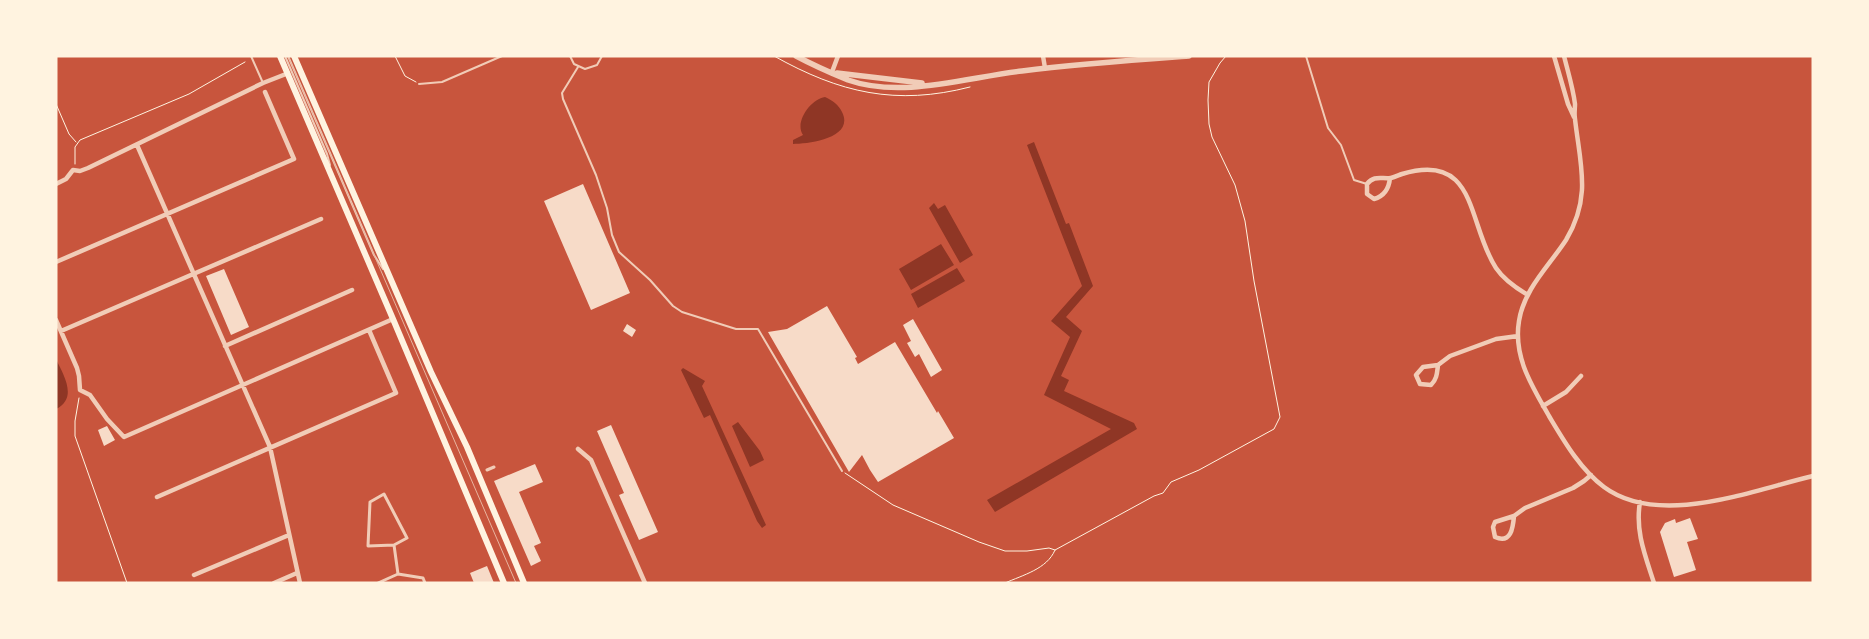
<svg xmlns="http://www.w3.org/2000/svg" width="1869" height="639" viewBox="0 0 1869 639" font-family="Inter,sans-serif">
  <rect width="100%" height="100%" fill="#c8553d"/>
  <path fill="#8f3625" d="M825,97C832,100 839,105 842,112C855,138 809,144 793,144V140L803,135C794,122 811,99 825,97Z
    M1034,142L1066,224L1069,223L1093,286L1066,317L1082,331L1061,376L1069,380L1064,391L1134,423L1137,429L995,512L987,500L1111,429L1044,395L1070,337L1051,321L1082,286L1027,145Z
    M934,203L938,209L945,205L973,255L960,263L929,208Z
    M941,244L954,265L911,290L899,269Z
    M957,268L965,281L918,308L911,294Z
    M56,359C64,376 78,398 56,409Z
    M683,368L705,381L702,386L766,525L762,528L757,521L710,415L704,418L681,370Z
    M738,422L760,451L764,460L750,467L732,426Z"/>
  <path fill="#f7dbc8" d="M583,184L630,293L591,310L544,201Z
    M224,269L249,327L231,335L206,276Z
    M827,306L857,357L855,358L858,364L895,342L937,413L938,411L954,438L878,482L870,470L862,455L849,472L768,332L787,329Z
    M913,319L942,370L931,377L919,354L915,357L907,343L911,341L903,325Z
    M627,324L636,330L632,337L623,331Z
    M611,425L658,532L639,540L619,495L624,493L597,431Z
    M107,426L115,440L104,446L98,430Z
    M535,464L543,482L519,492L541,543L534,546L541,561L531,566L494,481Z
    M1690,518L1698,539L1687,542L1696,570L1674,577L1660,532L1665,523L1675,519L1676,523Z
    M487,566L494,583H474L470,573Z"/>
  <g fill="none" stroke-linecap="round" stroke-linejoin="round">
    <path stroke="#fff3e0" stroke-width="1" d="M395,56L405,76L416,82
      M774,56C840,93 896,106 970,87
      M56,104L69,134L76,142
      M75,164V147L80,140L189,94L245,62
      M79,398L75,421V436L127,583
      M845,473L893,505L979,542L1005,551H1027L1049,548L1055,550
      M1005,583C1023,575 1047,569 1055,550L1154,496L1163,493L1171,482L1199,470L1274,429L1280,417L1254,281L1245,221L1235,185L1212,137L1209,124L1208,100L1209,82L1220,63L1226,56"/>
    <path stroke="#f1ccb7" stroke-width="2" d="M251,56L263,83
      M285,56L327,154L330,165
      M288,56L374,255L383,269
      M570,56L574,64L585,69L597,65L602,56
      M1306,56L1328,128L1341,145L1354,180L1367,184
      M578,67L562,93L563,99L596,175L607,208L612,235L619,252L650,280L673,306L682,312L736,329H758L842,471
      M419,84L442,82L502,56"/>
    <path stroke="#f1ccb7" stroke-width="3" d="M487,470L494,467
      M384,494L407,538L394,545L368,546L370,502Z
      M394,545L398,574
      M378,583L398,574L423,578L425,583"/>
    <path stroke="#f1ccb7" stroke-width="4.5" d="M1043,56L1045,68
      M1554,56L1568,104L1574,117
      M1564,56C1568,72 1573,88 1575,104C1575,109 1574,114 1575,119C1580,164 1592,197 1566,240C1549,266 1524,289 1519,321C1513,357 1532,386 1549,416C1564,441 1580,469 1604,487C1659,528 1753,490 1813,476
      M832,72L838,56
      M137,145L270,447L300,583
      M1390,178C1389,188 1385,196 1374,199L1367,194V184C1374,175 1381,179 1391,178C1395,177 1399,175 1402,174C1478,151 1467,224 1496,268C1504,280 1516,288 1528,295
      M56,184L66,179L73,170L80,171L88,168L263,83L286,74
      M56,262L294,159L265,92
      M56,320L77,368L79,376L80,390L90,395L107,419L124,437L393,319
      M61,331L321,219
      M225,346L352,290
      M1438,365C1437,373 1437,379 1431,385L1420,384L1416,375L1423,367L1438,365L1450,356L1496,339L1518,336
      M1543,406L1566,392L1581,376
      M578,449L591,460L645,583
      M157,497L396,393L369,330
      M1640,502C1635,531 1645,555 1654,583
      M1514,516C1513,528 1511,544 1495,537L1493,527L1495,522L1514,516L1525,508L1573,488L1584,481L1591,475
      M194,575L289,535
      M274,583L297,573"/>
    <path stroke="#f1ccb7" stroke-width="5.5" d="M796,56C813,65 831,73 848,80C902,99 968,77 1022,71C1077,64 1134,60 1189,56
      M837,73L922,83"/>
    <path stroke="#fff3e0" stroke-width="6" d="M280,56L393,319L504,583
      M294,56L431,372L467,447L524,583"/>
    <path stroke="#e9b49f" stroke-width="1" d="M288,56L516,583"/>
  </g>
  <rect width="1869" height="639" fill="none" stroke="#fff3e0" stroke-width="115"/>
</svg>
